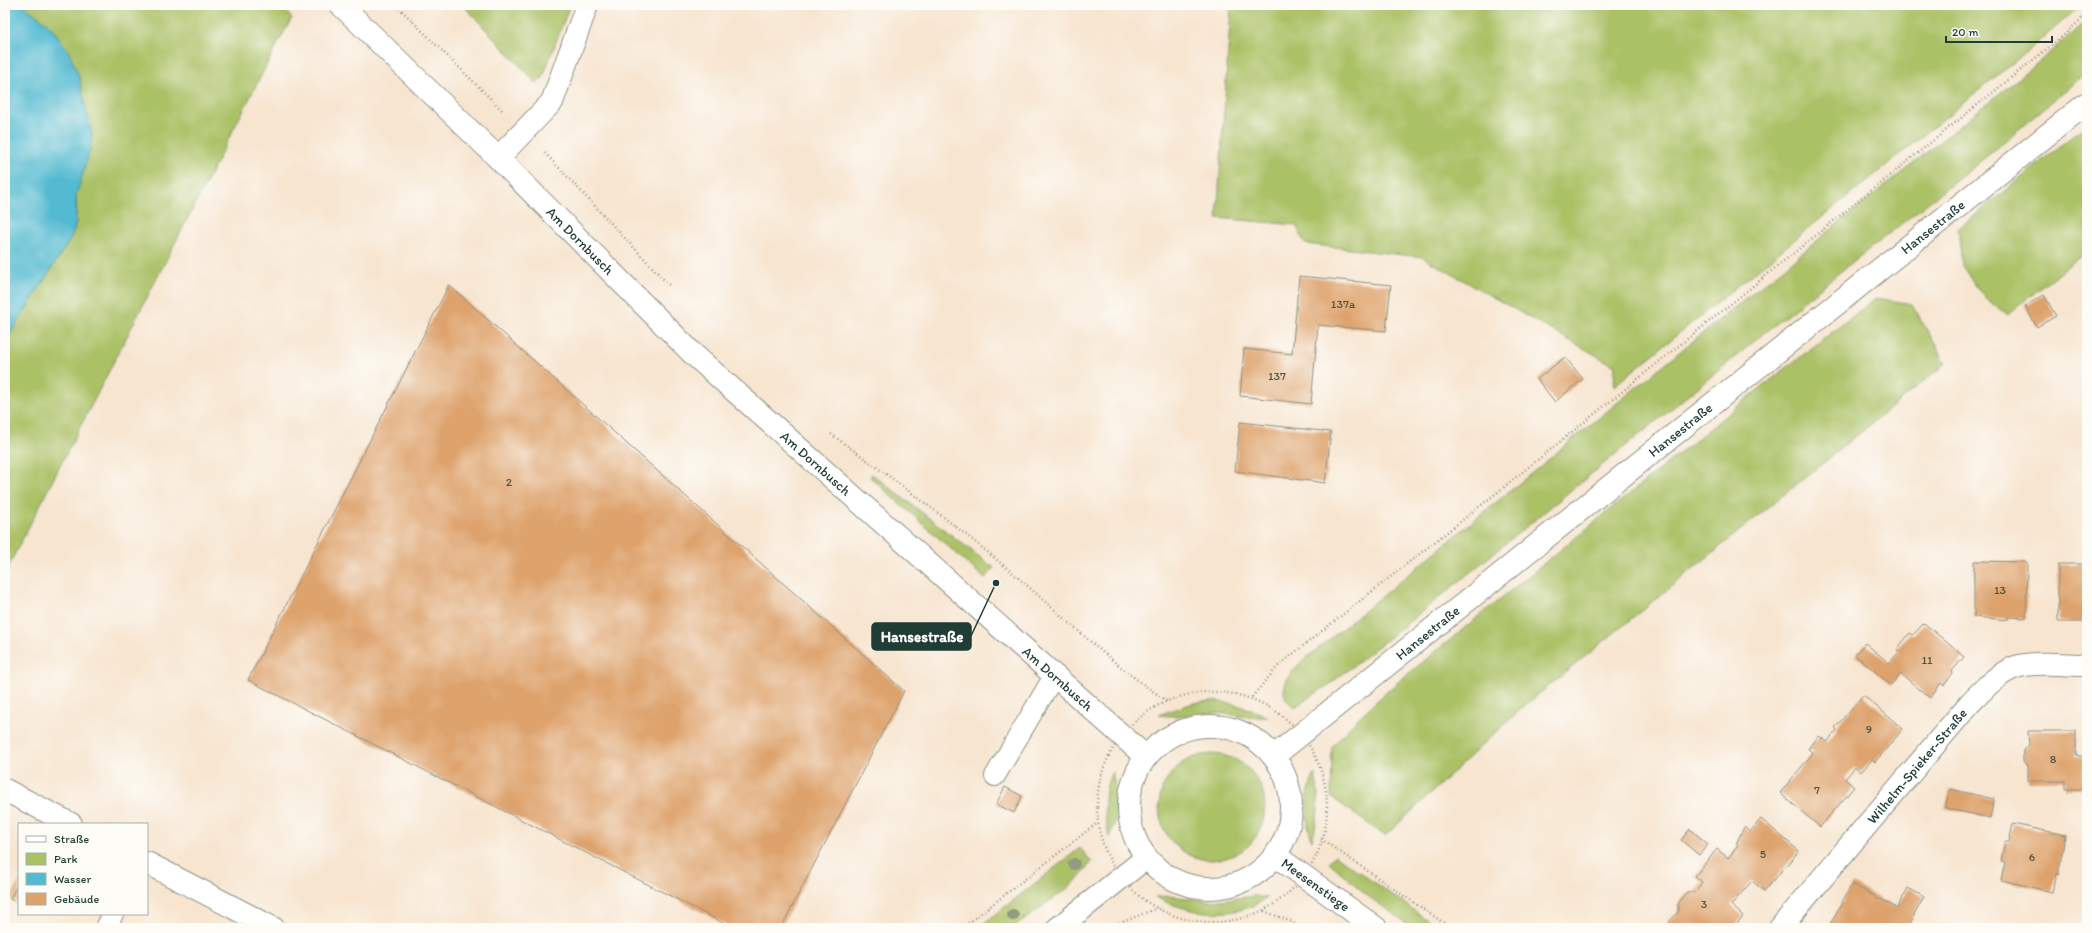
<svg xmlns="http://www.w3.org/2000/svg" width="2092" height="933" viewBox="0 0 2092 933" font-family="Itim,sans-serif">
  <rect width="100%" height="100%" fill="#fdfcf7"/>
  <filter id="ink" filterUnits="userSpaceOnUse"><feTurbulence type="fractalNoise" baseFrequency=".025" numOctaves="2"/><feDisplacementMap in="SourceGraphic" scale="8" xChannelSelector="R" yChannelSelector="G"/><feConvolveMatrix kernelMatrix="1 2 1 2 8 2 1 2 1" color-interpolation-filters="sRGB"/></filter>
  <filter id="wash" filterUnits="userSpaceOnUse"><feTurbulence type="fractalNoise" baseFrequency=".012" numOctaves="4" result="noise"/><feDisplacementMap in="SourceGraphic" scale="16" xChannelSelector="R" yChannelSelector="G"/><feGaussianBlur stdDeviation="0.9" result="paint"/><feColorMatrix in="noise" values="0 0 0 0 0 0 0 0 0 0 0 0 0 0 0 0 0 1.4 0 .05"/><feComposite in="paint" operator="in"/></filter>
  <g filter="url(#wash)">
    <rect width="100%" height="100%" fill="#f7e5d0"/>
    <path fill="#abc166" stroke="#657f4d" d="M23,5H280L292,18L279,41L5,573V342L71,238L77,210L76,196L78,184L61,40L49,25Z
      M463,5H570L542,79L536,83Z
      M1231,5H2081L2041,40L1614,386L1615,366L1422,257L1305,244L1296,225L1217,218Z
      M2087,20V72L1981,161L1830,280L1409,622L1330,684L1295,707C1275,695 1286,678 1298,665L1678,353L2040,61Z
      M2087,124V258L2079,257L2007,315L1983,296L1962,266L1958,229Z
      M1876,298L1912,304L1946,363L1523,707L1385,836L1331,797L1332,747L1357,719L1392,687L1740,404Z
      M872,474L994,568L985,579L870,477Z
      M1212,701C1232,703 1249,707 1268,717C1247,719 1234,714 1215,713C1195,713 1179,718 1158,715L1193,703Z
      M1159 807a53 53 0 1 1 106 0a53 53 0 1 1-106 0Z
      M1112,772C1117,794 1120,816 1109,837C1104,815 1102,792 1112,772Z
      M1315,774C1320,796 1319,819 1312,840C1304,817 1304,796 1315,774Z
      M1080,848L1092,862L1072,885L1013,928H978Z
      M1335,855L1439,928H1413L1369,897L1329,862Z
      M1169,896L1211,901L1255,896L1267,898C1233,921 1189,914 1155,897Z"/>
    <path fill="#53bad1" stroke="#397c82" d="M5,5H23L49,25L61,40L70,54L79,77L92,135L90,150L76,196V223L71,238L5,342Z"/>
    <g id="blocks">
      <path fill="#dea36d" d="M1299,276L1391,285L1386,331L1318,325L1311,404L1240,396L1244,349L1292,354Z
        M449,285L904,691L781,928H733L248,680Z
        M2044,295L2056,316L2037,327L2025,306Z
        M1565,357L1583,379L1555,402L1537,379Z
        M1240,422L1331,432L1325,483L1235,471Z
        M1974,561L2027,562L2026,618L2008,617V620L1974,617Z
        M2058,564H2087V622H2058Z
        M1924,623L1964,657L1952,671L1953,673L1944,685L1941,683L1930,698L1901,674L1891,685L1855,655L1865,643L1889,663L1900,651L1897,649L1910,633L1913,635Z
        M1863,695L1903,729L1875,762L1872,760L1861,772L1855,767L1845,779L1854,787L1820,827L1780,793L1813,753L1808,749L1819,736L1827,742L1837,730L1835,728Z
        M2028,731H2076V756H2084L2083,789H2065V781H2028V766L2023,761V750L2029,745Z
        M1005,787L1022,796L1014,813L996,804Z
        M1950,789L1994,799L1990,818L1945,808Z
        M1761,819L1799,851L1764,891L1752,881L1731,905L1743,916L1733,928H1676L1669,922L1678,912V904L1687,892H1695L1702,882L1695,876L1717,849L1728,858L1738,846L1736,844L1744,827L1750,832Z
        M2013,824L2065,835L2058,875L2056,874L2052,892L2001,880L2005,862L2001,861L2005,842H2009Z
        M1690,829L1708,844L1699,855L1681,840Z
        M19,881V904L10,899Z
        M1852,884L1897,908L1908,888L1924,897L1907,928H1828Z"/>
    </g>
  </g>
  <g filter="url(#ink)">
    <use href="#blocks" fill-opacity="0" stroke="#8b9182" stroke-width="1"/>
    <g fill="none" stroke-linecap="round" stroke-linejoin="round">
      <defs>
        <path id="service" d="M995,776L1054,676
          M106,928L113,914"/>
        <g id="minor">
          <path d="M498,158L552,102L587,5"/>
          <path d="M5,790L71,824"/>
          <path d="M147,863L273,928"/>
          <path id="s1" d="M1780,928L1970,703C1983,690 1998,673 2016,667C2035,661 2067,665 2087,665"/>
        </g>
        <g id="tertiary">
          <path id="s2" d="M341,5L498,158L693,354L1146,757"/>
          <path id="s3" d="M1276,856L1376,928"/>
        </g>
        <g id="secondary">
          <circle cx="1210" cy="807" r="81"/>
          <path id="s4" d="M1274,756L2087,103"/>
          <path d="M1058,928L1146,858"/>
        </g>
      </defs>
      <use href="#service" stroke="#8b9182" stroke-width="22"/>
      <use href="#minor" stroke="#8b9182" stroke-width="24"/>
      <use href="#tertiary" stroke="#8b9182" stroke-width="24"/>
      <use href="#secondary" stroke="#8b9182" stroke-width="24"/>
      <path stroke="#8b9182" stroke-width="2.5" stroke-dasharray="1 3" stroke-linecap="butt" d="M396,5L502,110
        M545,153L669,285
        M831,434C889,476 947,518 1002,564C1057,610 1107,661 1167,701
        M1097 807a115 115 0 1 1 230 0a115 115 0 1 1-230 0Z
        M1252,697L1279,665L1494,495L2064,35L2087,14
        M1321,839L1451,928
        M1264,911L1292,922L1300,928
        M962,928L1096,824
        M1113,928L1120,923L1157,908"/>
      <use href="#service" stroke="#fff" stroke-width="20"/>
      <use href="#minor" stroke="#fff" stroke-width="22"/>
      <use href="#tertiary" stroke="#fff" stroke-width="22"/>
      <use href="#secondary" stroke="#fff" stroke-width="22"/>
    </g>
    <g fill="#939b81">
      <circle cx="1074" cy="864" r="6"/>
      <circle cx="1013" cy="915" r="6"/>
    </g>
  </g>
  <g text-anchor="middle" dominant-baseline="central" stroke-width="3" stroke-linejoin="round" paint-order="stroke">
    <g font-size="12" fill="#4f5642">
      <text x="1343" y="304">137a</text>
      <text x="1277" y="376">137</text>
      <text x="509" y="482">2</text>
      <text x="2000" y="590">13</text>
      <text x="1927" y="660">11</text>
      <text x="1869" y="729">9</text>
      <text x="2053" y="759">8</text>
      <text x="1817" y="790">7</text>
      <text x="1763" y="854">5</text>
      <text x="2032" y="857">6</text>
      <text x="1704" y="904">3</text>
    </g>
    <g font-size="14" fill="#1f3d34" stroke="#fdfcf7">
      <text stroke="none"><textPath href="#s4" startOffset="845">Hansestraße</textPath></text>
      <text stroke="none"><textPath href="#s2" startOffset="336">Am Dornbusch</textPath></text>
      <text stroke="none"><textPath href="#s4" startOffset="521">Hansestraße</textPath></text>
      <text stroke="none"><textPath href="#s2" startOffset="660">Am Dornbusch</textPath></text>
      <text stroke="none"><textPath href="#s4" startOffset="197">Hansestraße</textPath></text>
      <text stroke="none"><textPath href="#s2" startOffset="984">Am Dornbusch</textPath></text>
      <text stroke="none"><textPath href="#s1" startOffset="212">Wilhelm-Spieker-Straße</textPath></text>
      <text stroke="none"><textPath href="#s3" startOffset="49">Meesenstiege</textPath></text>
    </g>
  </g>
  <path fill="none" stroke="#1f3d34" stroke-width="1.5" d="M996 583L971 636"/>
  <circle fill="#1f3d34" stroke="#fdfcf7" stroke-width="1.5" cx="996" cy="583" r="4"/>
  <rect fill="#1f3d34" stroke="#1f3d34" stroke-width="1.5" x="872" y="623" width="99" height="27" rx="4"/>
  <g font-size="15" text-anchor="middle" font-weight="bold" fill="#fff">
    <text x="922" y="642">Hansestraße</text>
  </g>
  <rect width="2092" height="933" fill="none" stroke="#fdfcf7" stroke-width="20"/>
  <rect x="18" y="823" width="130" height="92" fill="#fdfcf7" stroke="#a4b0a9"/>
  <rect x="26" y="836" width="20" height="6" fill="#ffffff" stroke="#a4b0a9"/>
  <text x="54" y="843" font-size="12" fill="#1f3d34">Straße</text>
  <rect x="26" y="853" width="20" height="12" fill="#abc166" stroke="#a4b0a9"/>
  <text x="54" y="863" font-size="12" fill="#1f3d34">Park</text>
  <rect x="26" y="873" width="20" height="12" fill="#53bad1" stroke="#a4b0a9"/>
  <text x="54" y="883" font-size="12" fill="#1f3d34">Wasser</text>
  <rect x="26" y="893" width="20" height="12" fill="#dea36d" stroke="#a4b0a9"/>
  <text x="54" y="903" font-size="12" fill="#1f3d34">Gebäude</text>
  <path d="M1946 36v6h106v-6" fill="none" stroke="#1f3d34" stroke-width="2"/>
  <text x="1952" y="36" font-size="12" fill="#1f3d34" stroke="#fdfcf7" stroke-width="3" paint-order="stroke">20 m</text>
</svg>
